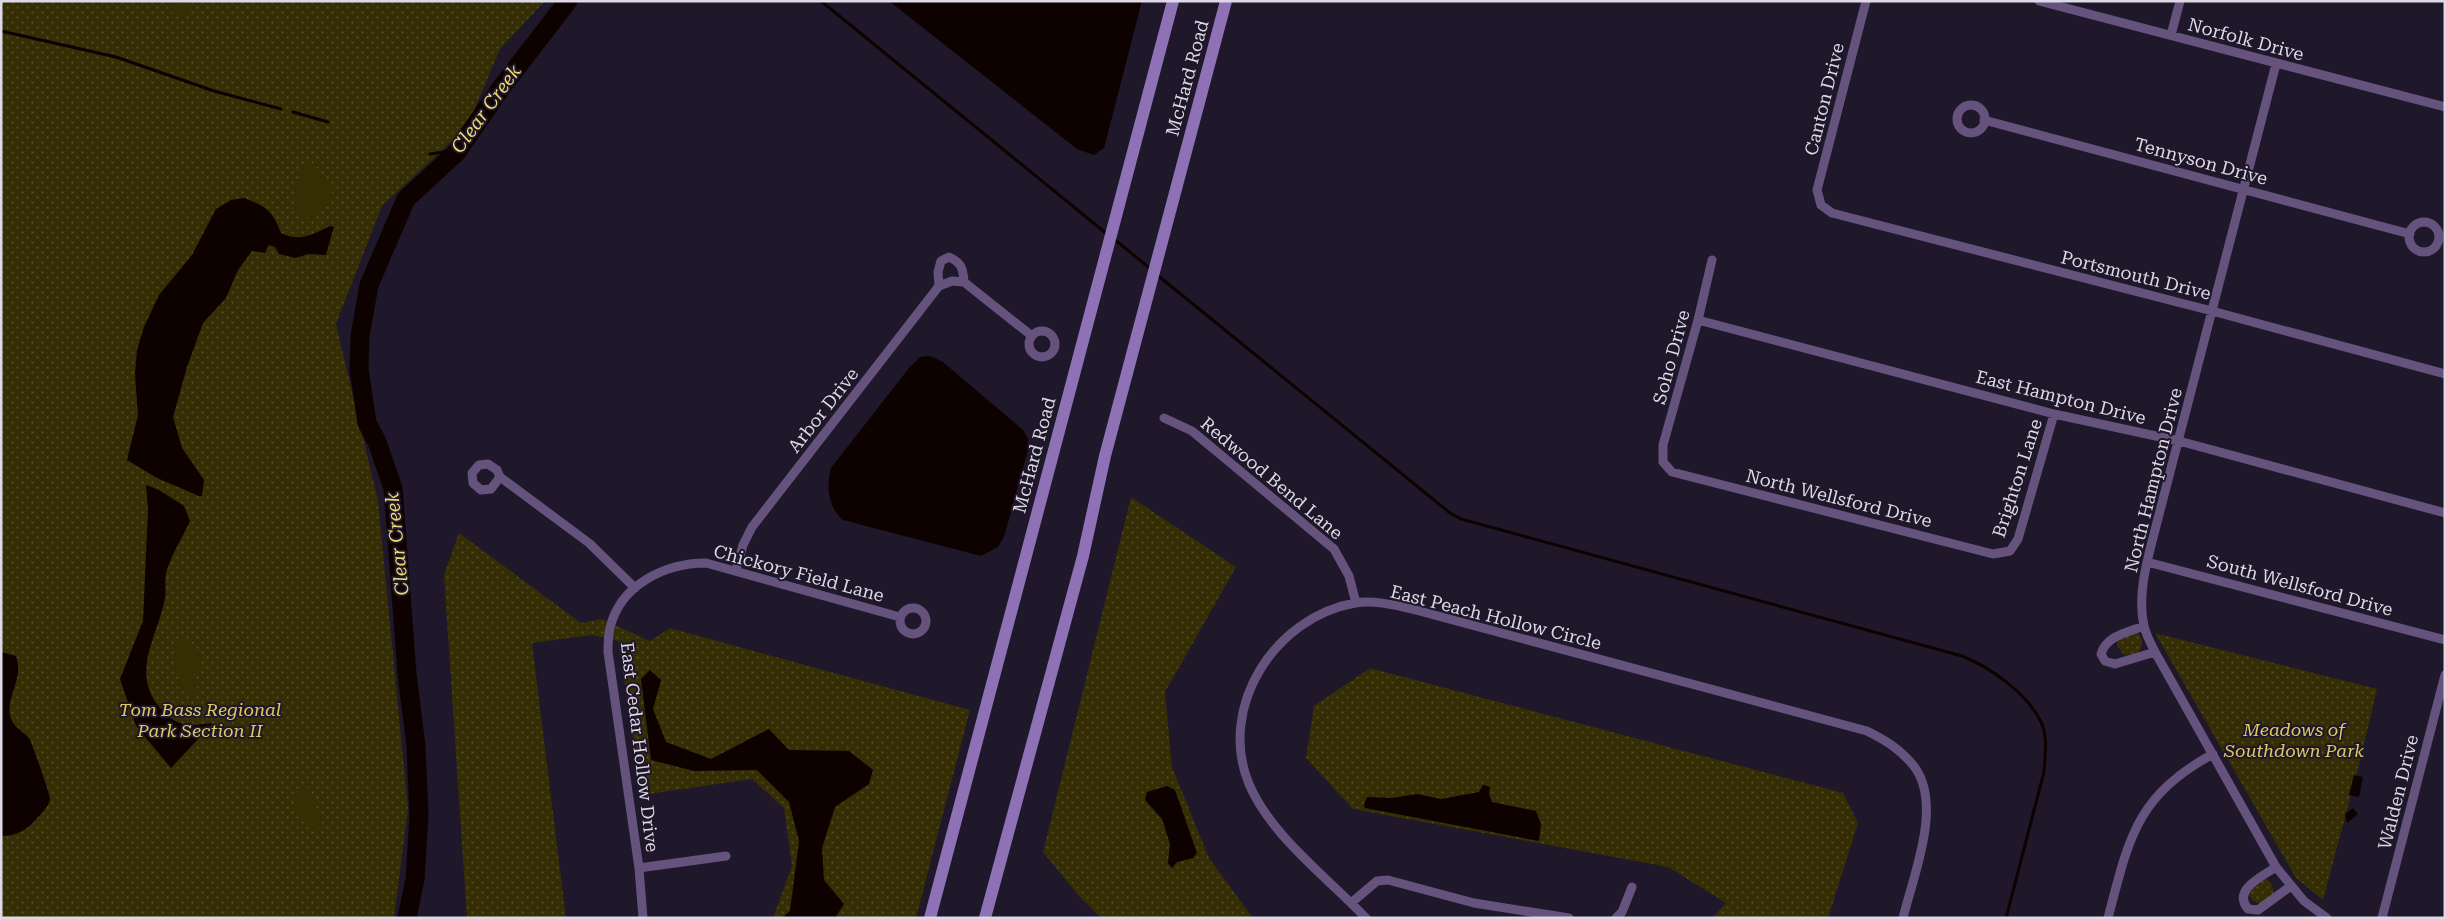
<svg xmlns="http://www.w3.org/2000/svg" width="2446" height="919" viewBox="0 0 2446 919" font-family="'Roboto Serif',serif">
  <defs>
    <pattern id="green-dots" width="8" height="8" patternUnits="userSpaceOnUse" patternTransform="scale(1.25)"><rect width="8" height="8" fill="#352d04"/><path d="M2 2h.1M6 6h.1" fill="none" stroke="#524b29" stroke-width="1.8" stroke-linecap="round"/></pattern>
  </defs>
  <rect width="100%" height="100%" fill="#1f172a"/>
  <path fill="url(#green-dots)" d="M1,1H545L500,49L467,127L382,206L336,324L378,501L408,809L394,918H1Z
    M1131,497L1236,567L1165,692L1172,767L1209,858L1253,918H1101L1079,896L1043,852Z
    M459,533L581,623L601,619L650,641L670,628L970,710L916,918H773L792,866L784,808L752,779L642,795L618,641L592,635L532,643L566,918H467L444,575Z
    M2137,632C2144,639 2144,648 2136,654L2124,655L2117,646V638Z
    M2155,633L2377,689L2359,765L2323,900L2296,878Z
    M1370,668L1843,793L1858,823L1828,918H1712L1726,903L1668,867L1353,809L1306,758L1314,706Z
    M2264,878C2272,881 2274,887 2273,895L2260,904L2252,900L2248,893Z"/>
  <path fill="#352d04" d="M165,1H188L189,12L182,18L175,16Z
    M309,163L314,164C317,168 330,187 331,191C335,204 317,216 306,218L296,211L295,194L301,171L303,166Z
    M181,637L189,639L201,659L196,676L197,691L191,697L186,695C178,681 168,651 181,637Z
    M304,786L311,789L314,805L323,818L321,826L316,829L308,827L293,811L295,796Z"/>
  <path fill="#0e0200" d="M889,1H1142L1104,148L1094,155L1077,149Z
    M244,198C266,206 273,211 281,233C300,242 312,235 330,226L334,227L333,230L326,255L308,254L296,258L279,254L275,247L269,245L265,253L252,251L238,270L226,298L203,323L187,367L173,417L182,448L204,480L202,496H199L157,478L127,460L138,415L135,374L137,350L144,327L159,295L192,255L216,209L231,200Z
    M930,356L943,362L1023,430L1028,439V450L1004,537L998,547L981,556L843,520C828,507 826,487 831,468L909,368L920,357Z
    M146,485L159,490L184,506L190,521C183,537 171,555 166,573C164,583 167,593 164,603C155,641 130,675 162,710C178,728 191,726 213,723L171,768L136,726L120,679L143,621L148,510Z
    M1,652L16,656C24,680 6,696 10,715C13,728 22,730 29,738C32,743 50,794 50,799C49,806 42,813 37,818C27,830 17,836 1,836Z
    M650,670L661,680L653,709L666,742L711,759L769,729L789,750L849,751L873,770L869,784L835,807L822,848L824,880L844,904L835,918H782L790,911L799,841L789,802L757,770L694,771L651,760L641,679Z
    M2354,775L2363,777L2359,797L2349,795Z
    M1483,785L1490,787L1489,794L1492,802L1536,811L1541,824L1539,841L1365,808L1364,805L1367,797L1392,798L1417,794L1441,799L1479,792Z
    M1167,786L1175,790L1197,853L1193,858L1177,862L1172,868L1168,863L1170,844L1162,819L1145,800L1147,792Z
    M2353,808L2358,814L2347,823L2345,814Z"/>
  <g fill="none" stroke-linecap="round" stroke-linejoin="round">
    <path stroke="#0e0200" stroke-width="3" d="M821,1L1107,234
      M1,31L116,57L214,91L281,109
      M293,112L328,122
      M430,154L443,152L456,153
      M1114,239L1152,270
      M1156,274L1450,513L1461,519L1962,656C1990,667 2028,694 2041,722C2048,735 2045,757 2044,772L2006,918"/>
    <path stroke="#0e0200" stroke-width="19" d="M407,918L415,879L419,816L416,746L407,674L393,488L377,442L367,423L359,369L360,336L369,285L406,199L456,153L501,88L568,1"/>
    <path stroke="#65537e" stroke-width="9" d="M1866,1L1817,190L1821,205L1832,213L2212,311L2445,374
      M2039,1L2445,107
      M2171,35L2180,1
      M2276,64L2155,530C2147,561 2137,595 2144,626C2146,635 2151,644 2155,652L2276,867L2304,901L2327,918
      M1957 119a14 14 0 1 1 28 0a14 14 0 1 1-28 0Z
      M1984,120L2410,234
      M2409 237a15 15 0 1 1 30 0a15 15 0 1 1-30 0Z
      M1712,260L1698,320L1663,445V462L1672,472L1993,554L2010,551L2018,539L2054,414
      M939,286L938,272L941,261L949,257C962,263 963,269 964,282
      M1698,320L2054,414L2179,441L2445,513
      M1029 344a13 13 0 1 1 26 0a13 13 0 1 1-26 0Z
      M1164,418L1192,431L1334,549L1349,576L1356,603
      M488,464L497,470L500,477L491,489L481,490L473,483L472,473L479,465Z
      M500,477L589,543L635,588
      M2147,562L2445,640
      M736,570L743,545L752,527L939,286L952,281L964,282L1032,336
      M900 621a13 13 0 1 1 26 0a13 13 0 1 1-26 0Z
      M2144,626C2128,632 2106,636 2101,654L2105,661L2115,664L2155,652
      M2276,867C2261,877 2232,890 2248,909L2258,910L2291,886
      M639,868L726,856
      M1351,903L1377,881L1388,880L1474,903L1569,918
      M643,918L639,868L608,652C608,644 608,636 610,628C620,585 665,563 706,563L900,617
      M1366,918C1327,877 1271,836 1249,784C1217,707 1275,617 1355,603C1373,600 1395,605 1412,609L1867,731C1885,740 1900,749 1913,765C1944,803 1913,876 1903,918
      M1616,918L1622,912L1632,887
      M2108,918C2129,838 2136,796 2213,754
      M2382,918L2445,675"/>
    <path stroke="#8f71b6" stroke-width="12" d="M930,918L1173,1
      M985,918L1083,556L1105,456L1226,1"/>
  </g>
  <g text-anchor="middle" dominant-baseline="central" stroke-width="4" stroke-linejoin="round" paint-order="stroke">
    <g font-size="18" fill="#ded9e7" stroke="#1f172a">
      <text transform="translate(2246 39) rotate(15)">Norfolk Drive</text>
      <text transform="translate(1187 78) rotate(-75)">McHard Road</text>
      <text transform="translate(1824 99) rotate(-76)">Canton Drive</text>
      <text transform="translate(2201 161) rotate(15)">Tennyson Drive</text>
      <text transform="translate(2136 275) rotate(14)">Portsmouth Drive</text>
      <text transform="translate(1671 357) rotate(-75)">Soho Drive</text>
      <text transform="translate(2061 397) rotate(14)">East Hampton Drive</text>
      <text transform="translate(823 410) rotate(-52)">Arbor Drive</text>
      <text transform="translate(1034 455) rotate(-75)">McHard Road</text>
      <text transform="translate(1272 478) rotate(40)">Redwood Bend Lane</text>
      <text transform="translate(2017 478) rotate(-72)">Brighton Lane</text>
      <text transform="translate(2153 480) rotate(-76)">North Hampton Drive</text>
      <text transform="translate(1839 498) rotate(14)">North Wellsford Drive</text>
      <text transform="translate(799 573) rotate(15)">Chickory Field Lane</text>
      <text transform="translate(2300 585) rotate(15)">South Wellsford Drive</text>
      <text transform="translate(1496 617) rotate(14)">East Peach Hollow Circle</text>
      <text transform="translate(640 747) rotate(83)">East Cedar Hollow Drive</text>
      <text transform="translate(2398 792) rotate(-76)">Walden Drive</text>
    </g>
    <g font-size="18" font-style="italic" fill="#dfc960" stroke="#1f172a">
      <text x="200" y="709">Tom Bass Regional<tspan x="200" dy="21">Park Section II</tspan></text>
      <text x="2294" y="729">Meadows of<tspan x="2294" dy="21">Southdown Park</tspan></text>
    </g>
    <g font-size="19" font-style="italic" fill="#efd971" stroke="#1f172a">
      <text transform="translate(486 109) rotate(-54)">Clear Creek</text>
      <text transform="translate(397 544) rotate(-96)">Clear Creek</text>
    </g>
  </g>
  <rect width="2446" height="919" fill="none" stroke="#ded9e7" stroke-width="5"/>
</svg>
